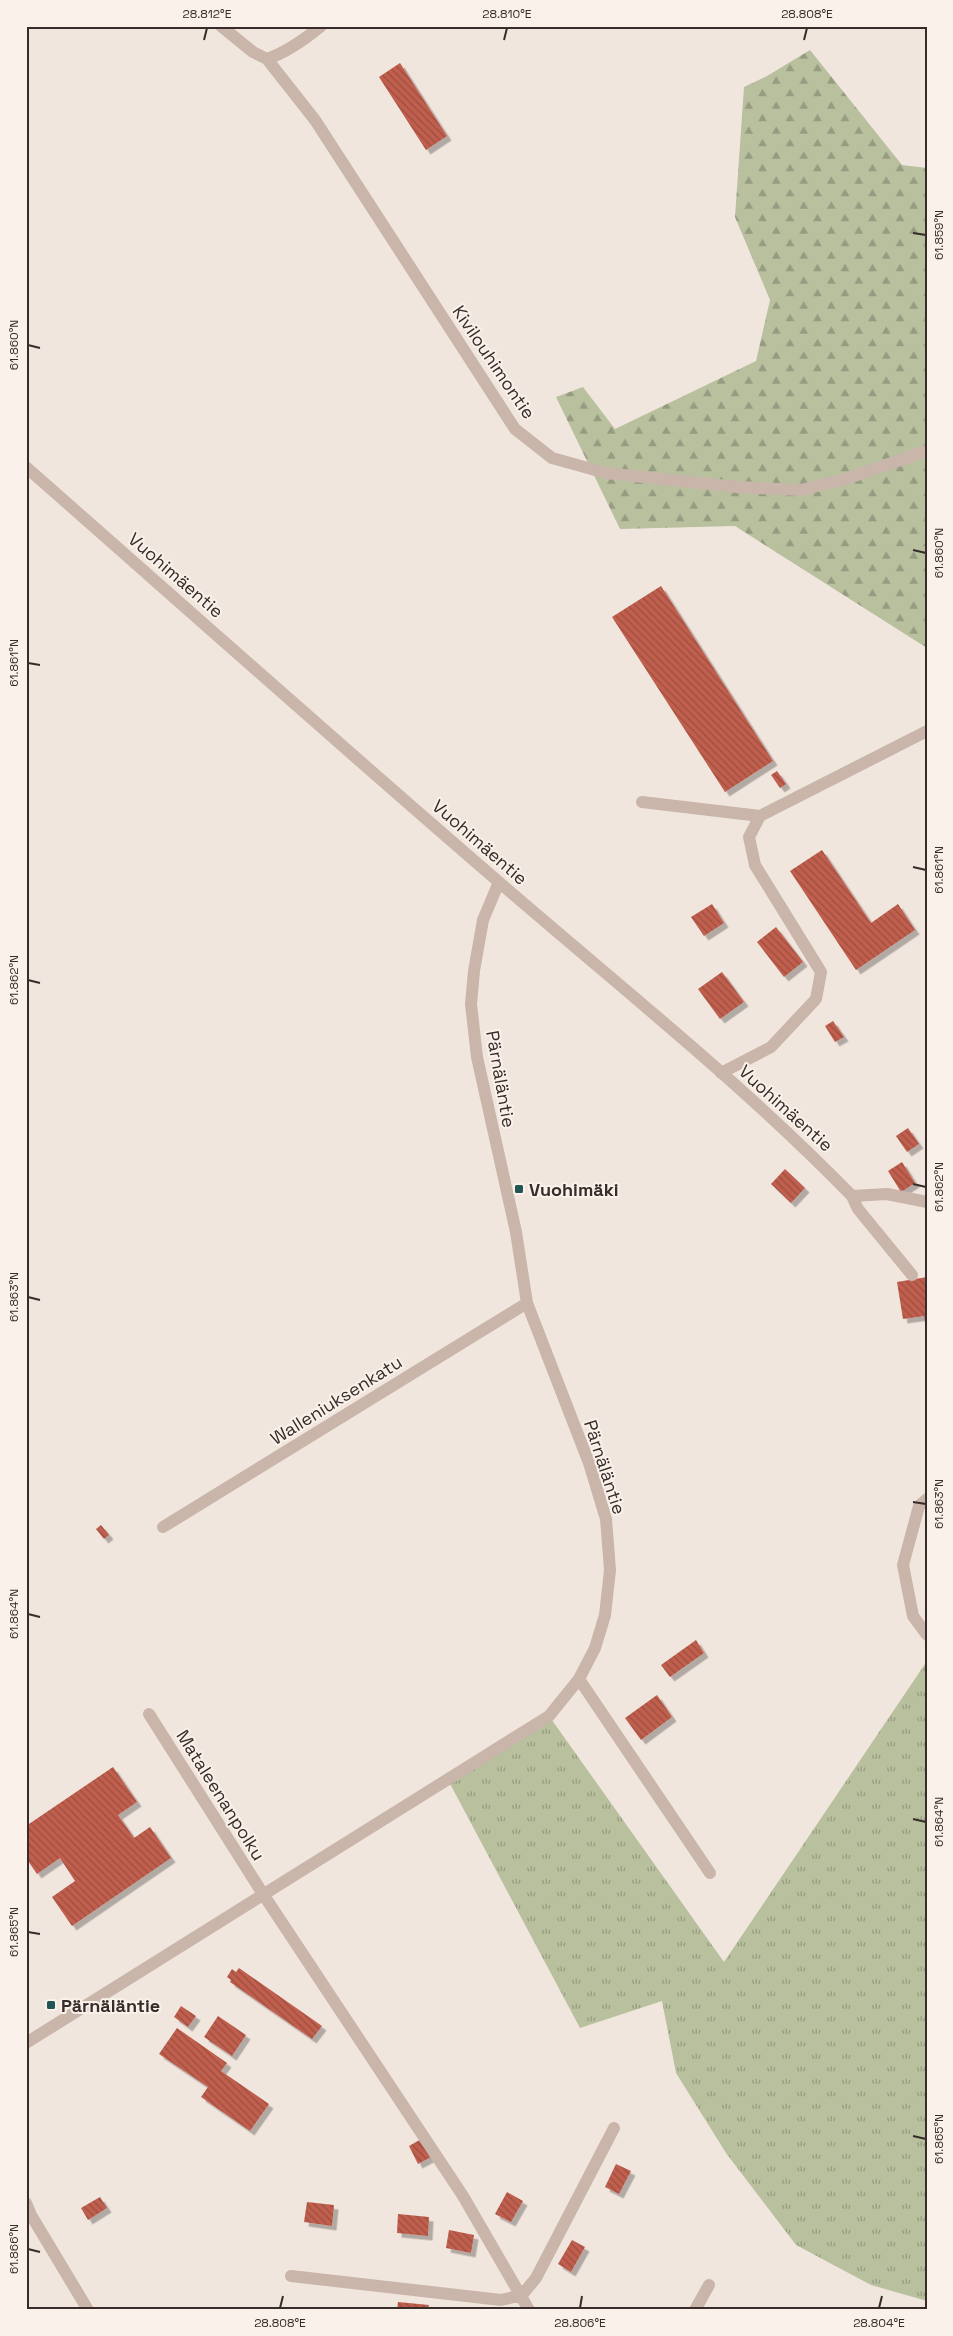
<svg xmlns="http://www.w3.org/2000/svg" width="953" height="2336" viewBox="0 0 953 2336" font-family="'Space Grotesk',sans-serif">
  <defs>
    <pattern id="grass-tufts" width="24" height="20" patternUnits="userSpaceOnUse" patternTransform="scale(1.25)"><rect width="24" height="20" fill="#b8c09e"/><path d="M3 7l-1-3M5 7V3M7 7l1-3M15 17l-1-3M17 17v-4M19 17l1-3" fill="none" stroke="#969c81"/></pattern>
    <pattern id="forest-firs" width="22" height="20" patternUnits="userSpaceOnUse" patternTransform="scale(1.25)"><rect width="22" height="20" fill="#b8c09e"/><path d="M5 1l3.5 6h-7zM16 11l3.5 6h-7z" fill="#969c81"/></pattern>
    <pattern id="building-back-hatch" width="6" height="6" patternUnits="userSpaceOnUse" patternTransform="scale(1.25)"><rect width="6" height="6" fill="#c05e4d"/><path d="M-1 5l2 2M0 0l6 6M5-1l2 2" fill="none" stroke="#9d4e40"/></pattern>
    <filter id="shadow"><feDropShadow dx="4.5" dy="4.5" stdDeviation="0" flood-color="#0004"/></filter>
  </defs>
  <rect width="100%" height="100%" fill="#f1e6de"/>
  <path fill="url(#grass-tufts)" d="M927,1661V2301L871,2285L796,2245L726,2153L676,2073L662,2001L580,2028L448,1780L549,1716L724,1962Z"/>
  <path fill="url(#forest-firs)" d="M810,50L902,165L927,168V648L735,526L620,529L556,397L583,387L615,429L756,361L770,300L735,217L744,87L767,76Z"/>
  <path fill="url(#building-back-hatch)" filter="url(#shadow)" d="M400,63L447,136L426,150L379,77Z
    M661,586L773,761L725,792L612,617Z
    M777,771L786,784L780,788L771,775Z
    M822,850L871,923L898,904L915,930L856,970L790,871Z
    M712,904L724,923L704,936L691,917Z
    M776,927L803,962L784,977L757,942Z
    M722,972L744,1002L720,1019L698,989Z
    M833,1021L844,1037L835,1042L825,1026Z
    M908,1128L919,1144L907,1152L896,1136Z
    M902,1162L915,1183L901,1192L888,1171Z
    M785,1169L805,1188L791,1203L771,1184Z
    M927,1277V1323H925L924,1316L903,1319L897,1282Z
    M101,1525L109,1535L104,1539L96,1529Z
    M696,1640L704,1653L670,1677L661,1665Z
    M657,1695L672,1717L641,1740L625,1718Z
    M113,1767L137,1802L118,1815L134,1838L150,1827L171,1858L72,1926L52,1897L75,1881L60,1858L37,1874L26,1858V1826Z
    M239,1968L322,2026L312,2039L230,1982L231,1980L227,1977L232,1969L236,1972Z
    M181,2006L196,2016L188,2027L174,2017Z
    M218,2016L246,2035L232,2056L204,2037Z
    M177,2028L227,2063L221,2071L269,2104L250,2131L201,2097L208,2087L159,2054Z
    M423,2138L433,2156L418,2164L409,2146Z
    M616,2164L631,2171L619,2194L605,2187Z
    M507,2192L523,2201L511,2222L495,2214Z
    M100,2197L107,2208L88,2220L81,2208Z
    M307,2202L334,2205L332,2226L304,2222Z
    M398,2214L429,2217L428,2236L397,2233Z
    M449,2230L474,2235L471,2253L446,2248Z
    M572,2240L585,2247L571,2272L558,2264Z
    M398,2302L429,2305L428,2310H397Z"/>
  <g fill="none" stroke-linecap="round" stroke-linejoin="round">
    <path stroke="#c9b5aa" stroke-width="12" d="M221,26L253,52L267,59C287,52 304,40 321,26
      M267,59L315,120L515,429L552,458L606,473L737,487L801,490L845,479L927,451
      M26,467C184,606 341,746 500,883C619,986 743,1084 852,1196L887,1194L927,1202
      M642,802L760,816
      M721,1073L771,1047L816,999L821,972L755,865L749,837L760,816L927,731
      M852,1196L858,1209L912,1275
      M927,1499L919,1506L903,1565L913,1616L927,1635
      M163,1527L527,1303
      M579,1679L710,1873
      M149,1714L263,1894L463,2196L529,2310
      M26,2043L549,1716L579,1679L595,1648L605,1615L610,1570L606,1519L589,1463L527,1303L516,1232L477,1057L471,1004L474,971L483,920L499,882
      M26,2203L31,2215L88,2310
      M291,2276L501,2300L522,2295L536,2278L614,2128
      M695,2310L709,2285"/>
  </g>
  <path fill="none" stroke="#372c29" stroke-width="2" d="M204,40L207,28M504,40L507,28M804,40L807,28M913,233L926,235M28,345L40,348M913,550L926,553M28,663L40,665M913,867L926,870M28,980L40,983M913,1184L926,1187M28,1297L40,1300M913,1502L926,1504M28,1614L40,1617M913,1819L926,1822M28,1932L40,1934M913,2136L926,2139M28,2249L40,2252M280,2308L283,2296M580,2308L582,2296M879,2308L882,2296"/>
  <g fill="#215655" stroke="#f9f1ea" stroke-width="2">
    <rect x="514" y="1184" width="10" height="10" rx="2.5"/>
    <rect x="46" y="2000" width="10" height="10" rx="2.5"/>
  </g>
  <g text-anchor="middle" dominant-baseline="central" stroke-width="4" stroke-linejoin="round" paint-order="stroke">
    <g font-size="18" fill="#372c29" stroke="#f9f1ea">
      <text transform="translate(494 362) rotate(56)">Kivilouhimontie</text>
      <text transform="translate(176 575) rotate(41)">Vuohimäentie</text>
      <text transform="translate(480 842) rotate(41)">Vuohimäentie</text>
      <text transform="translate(501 1079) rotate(80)">Pärnäläntie</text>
      <text transform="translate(786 1108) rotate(42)">Vuohimäentie</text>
      <text transform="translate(336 1400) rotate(-32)">Walleniuksenkatu</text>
      <text transform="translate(605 1467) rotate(72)">Pärnäläntie</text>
      <text transform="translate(221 1795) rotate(58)">Mataleenanpolku</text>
    </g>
    <g font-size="18" font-weight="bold" fill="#372c29" stroke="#f9f1ea" text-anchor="start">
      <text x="529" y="1189">Vuohimäki</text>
      <text x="61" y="2005">Pärnäläntie</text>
    </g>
  </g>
  <rect width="953" height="2336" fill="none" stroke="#f9f1ea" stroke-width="55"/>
  <rect x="28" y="28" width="898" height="2280" fill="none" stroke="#372c29" stroke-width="2"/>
  <g font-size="12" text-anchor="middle" fill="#372c29">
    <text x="207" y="18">28.812°E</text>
    <text x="507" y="18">28.810°E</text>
    <text x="807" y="18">28.808°E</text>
    <text transform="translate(939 235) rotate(-90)" y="4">61.859°N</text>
    <text transform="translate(14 345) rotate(-90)" y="4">61.860°N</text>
    <text transform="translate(939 553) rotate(-90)" y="4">61.860°N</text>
    <text transform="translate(14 663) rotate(-90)" y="4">61.861°N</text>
    <text transform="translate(939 870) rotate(-90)" y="4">61.861°N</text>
    <text transform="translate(14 980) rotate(-90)" y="4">61.862°N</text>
    <text transform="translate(939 1187) rotate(-90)" y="4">61.862°N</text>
    <text transform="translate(14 1297) rotate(-90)" y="4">61.863°N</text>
    <text transform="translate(939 1504) rotate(-90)" y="4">61.863°N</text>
    <text transform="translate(14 1614) rotate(-90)" y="4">61.864°N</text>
    <text transform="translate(939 1822) rotate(-90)" y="4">61.864°N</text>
    <text transform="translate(14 1932) rotate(-90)" y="4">61.865°N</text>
    <text transform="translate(939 2139) rotate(-90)" y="4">61.865°N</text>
    <text transform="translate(14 2249) rotate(-90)" y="4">61.866°N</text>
    <text x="280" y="2327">28.808°E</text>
    <text x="580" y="2327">28.806°E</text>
    <text x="879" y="2327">28.804°E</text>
  </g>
</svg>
